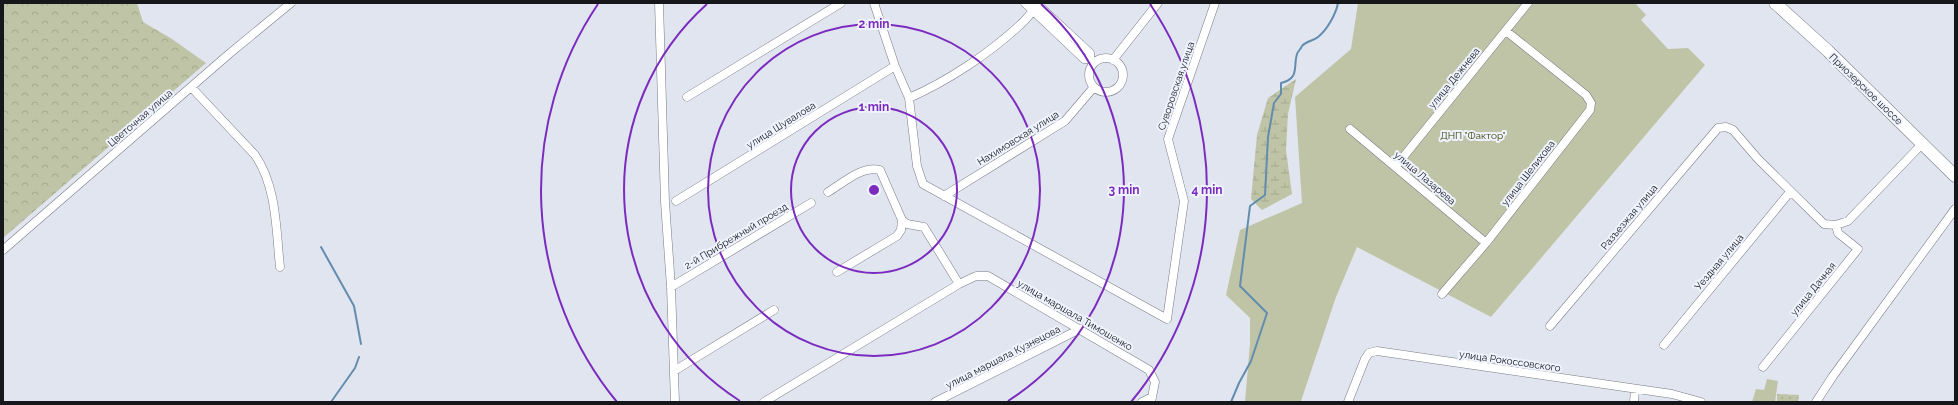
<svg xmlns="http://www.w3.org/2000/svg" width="1958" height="405" viewBox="0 0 1958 405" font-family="Raleway,sans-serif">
  <defs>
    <pattern id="forest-crowns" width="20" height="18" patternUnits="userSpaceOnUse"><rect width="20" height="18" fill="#c0c4a6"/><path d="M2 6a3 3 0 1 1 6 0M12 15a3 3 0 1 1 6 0" fill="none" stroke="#a4a88e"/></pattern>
    <pattern id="wetland-marsh" width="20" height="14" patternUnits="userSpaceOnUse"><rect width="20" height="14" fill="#c0c4a6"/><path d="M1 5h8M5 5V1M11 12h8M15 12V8" fill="none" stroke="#a4a88e"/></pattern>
    <pattern id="park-dots" width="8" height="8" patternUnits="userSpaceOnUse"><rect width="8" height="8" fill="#c0c4a6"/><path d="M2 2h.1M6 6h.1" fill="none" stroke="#a4a88e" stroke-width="1.8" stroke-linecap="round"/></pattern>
  </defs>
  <rect width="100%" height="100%" fill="#e1e5f0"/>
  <path fill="#c0c4a6" d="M1358,3H1635L1646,15L1641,20L1668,49L1688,48L1705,65L1491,317L1357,247L1336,297L1301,401L1245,402L1250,343V318L1226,295L1240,230L1302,203L1295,97L1351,49Z
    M1767,379L1778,381L1775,402H1752L1756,389L1764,390Z"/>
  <path fill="url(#forest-crowns)" d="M3,3H137L143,22L172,39L206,63L3,238Z"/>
  <path fill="url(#wetland-marsh)" d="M1296,79L1288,114L1286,150L1292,194L1262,210L1251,199L1257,135L1268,98Z"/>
  <path fill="url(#park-dots)" d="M1777,394L1799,395L1798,402H1777Z"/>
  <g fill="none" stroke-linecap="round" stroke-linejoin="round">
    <path stroke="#638cae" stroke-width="2" d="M321,247L354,306L361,344
      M331,402L355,368L359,357
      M1231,402L1239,383L1251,361L1267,313L1240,286L1250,206L1265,195L1268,137L1274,103L1281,94V83C1300,79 1293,66 1297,54C1298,51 1301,49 1302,46C1306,41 1313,41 1318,37C1327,30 1336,14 1338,3"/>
    <defs>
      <path id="street" d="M659,3L665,202L671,287L675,402
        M874,3L895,66L909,98L917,166L923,184L1167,319L1184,201L1168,139L1215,3
        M1025,3L1084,59H1090L1094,63
        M1036,3L1090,53V59
        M1089 75a17 17 0 1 1 34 0a17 17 0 1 1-34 0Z
        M1113,60L1158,3
        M191,87L255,155C277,187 276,230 280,267
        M687,97L841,3
        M909,98C948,81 990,53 1021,24C1028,18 1033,10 1039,3
        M1350,129L1486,243
        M1396,166L1528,3
        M828,192C842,184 862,165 880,170L902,220L901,230L897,236L837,272
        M944,196L1065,121L1094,87
        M676,201L895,66
        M902,220L907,224L924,227L959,284
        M3,250L229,54L291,3
        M671,287L811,203
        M1442,294L1486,243L1590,110L1591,103L1586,95L1506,31
        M1550,326L1718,128L1726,127L1733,130L1758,159L1824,224L1836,225L1848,221L1922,144
        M1664,345L1790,192
        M1763,367L1858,249L1838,233L1836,225
        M674,371L774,310
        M764,402L959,284L976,276H988L1149,370L1155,382L1151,402
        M935,402L1080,329
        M1142,402L1152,397
        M1348,402L1365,359L1369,353L1377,351L1672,394L1701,402
        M1634,402L1635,389
        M1816,402L1833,376L1955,209"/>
      <path id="primary" d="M1775,3L1828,51L1955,176"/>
    </defs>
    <use href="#street" stroke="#787c85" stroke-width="9"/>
    <use href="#primary" stroke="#787c85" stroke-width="13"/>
    <use href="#street" stroke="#fff" stroke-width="8"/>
    <use href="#primary" stroke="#fff" stroke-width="12"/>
  </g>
  <g fill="none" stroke="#7b2cbf" stroke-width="2">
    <circle cx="874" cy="190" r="83"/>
    <circle cx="874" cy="190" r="166"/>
    <path d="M740 401A250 250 0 0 1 707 4M1041 4A250 250 0 0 1 1008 401"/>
    <path d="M617 402A333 333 0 0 1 598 4M1150 4A333 333 0 0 1 1131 402"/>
  </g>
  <g text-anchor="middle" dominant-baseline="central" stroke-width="4" stroke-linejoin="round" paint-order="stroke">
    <g font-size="10" fill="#16171b" stroke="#eff3fe">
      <text transform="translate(1454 78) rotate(-51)">улица Дежнева</text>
      <text transform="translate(1176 86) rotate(-71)">Суворовская улица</text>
      <text transform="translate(1866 89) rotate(44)">Приозерское шоссе</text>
      <text transform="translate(140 118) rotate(-41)">Цветочная улица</text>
      <text transform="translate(781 125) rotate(-32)">улица Шувалова</text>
      <text transform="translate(1018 138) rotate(-32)">Нахимовская улица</text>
      <text transform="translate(1528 173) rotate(-52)">улица Шелихова</text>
      <text transform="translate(1425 178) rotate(40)">улица Лазарева</text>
      <text transform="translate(1629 217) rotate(-50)">Разъезжая улица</text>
      <text transform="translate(736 236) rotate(-31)">2-й Прибрежный проезд</text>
      <text transform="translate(1719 262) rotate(-50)">Уездная улица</text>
      <text transform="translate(1813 289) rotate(-51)">улица Дачная</text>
      <text transform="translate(1075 315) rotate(30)">улица маршала Тимошенко</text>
      <text transform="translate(1003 357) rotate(-27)">улица маршала Кузнецова</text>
      <text transform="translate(1510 361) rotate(8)">улица Рокоссовского</text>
    </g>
    <g font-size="10" fill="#3a3e00" stroke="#eff3fe">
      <text x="1473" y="135">ДНП "Фактор"</text>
    </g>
  </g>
  <circle cx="874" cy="190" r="6" fill="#7b2cbf" stroke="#eff3fe" stroke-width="2"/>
  <g font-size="12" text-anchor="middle" font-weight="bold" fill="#7b2cbf" stroke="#eff3fe" stroke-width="4" stroke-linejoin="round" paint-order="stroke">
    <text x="874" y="28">2 min</text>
    <text x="874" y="111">1 min</text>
    <text x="1124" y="194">3 min</text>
    <text x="1207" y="194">4 min</text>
  </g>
  <rect width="1958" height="405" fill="none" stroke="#16171b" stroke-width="8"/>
</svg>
